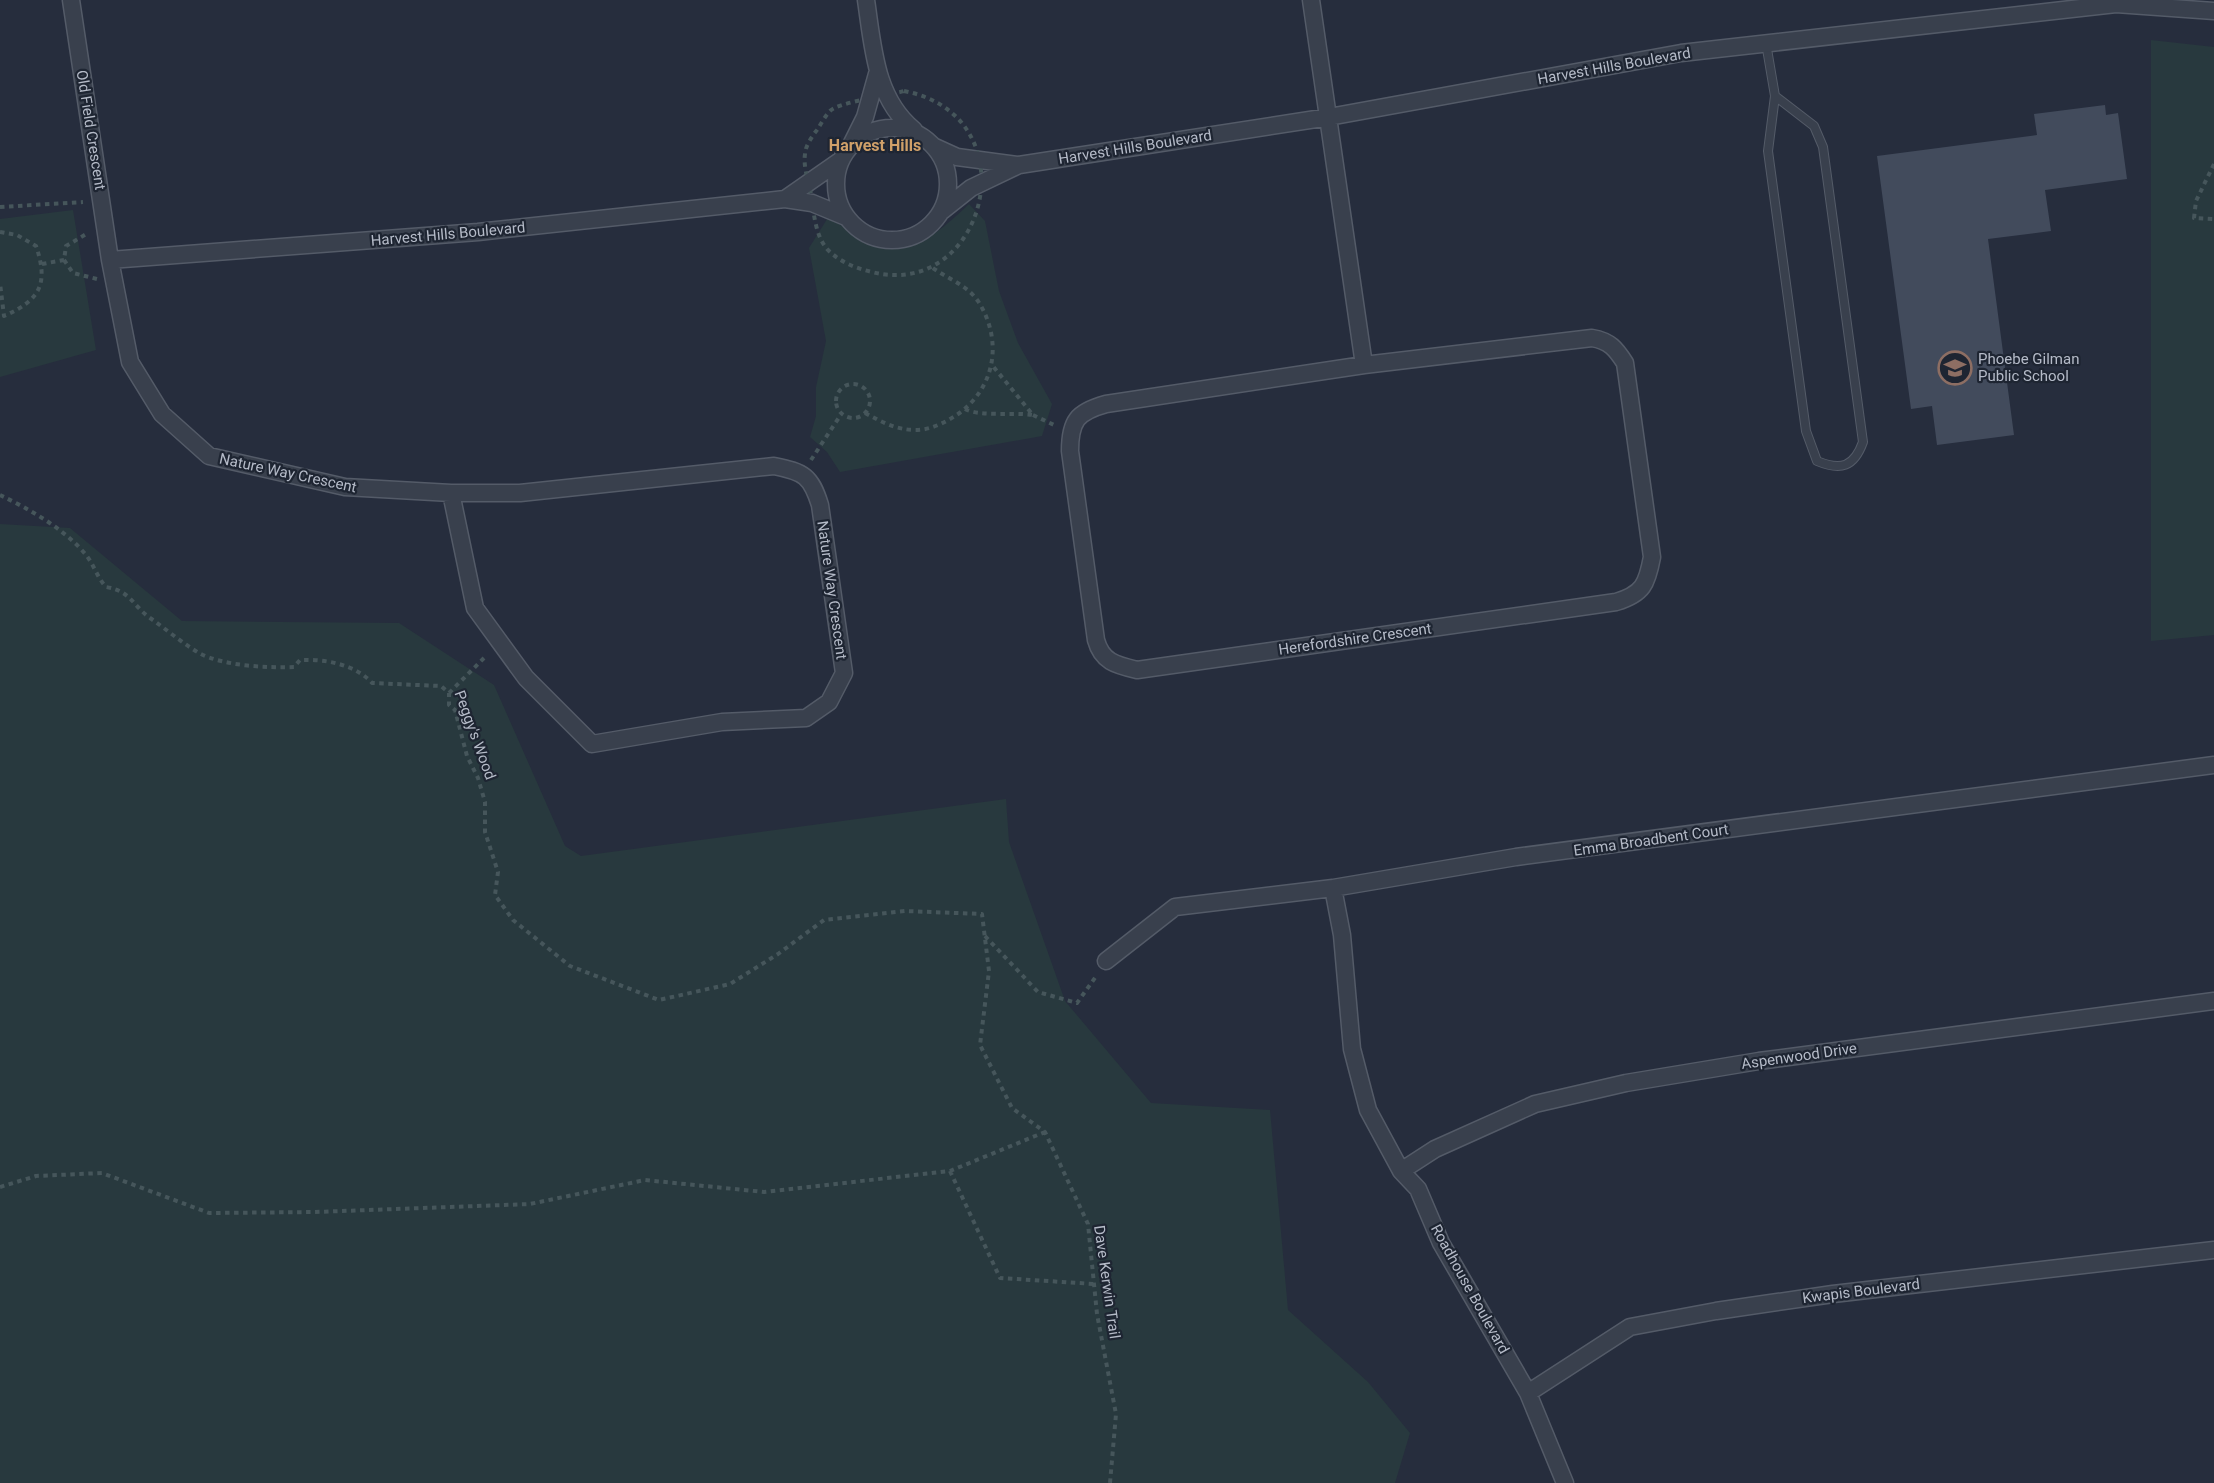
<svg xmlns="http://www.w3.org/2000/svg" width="2214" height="1483" viewBox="0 0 2214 1483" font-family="Roboto,sans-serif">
  <rect width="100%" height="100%" fill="#262d3d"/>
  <path fill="#28393e" d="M2151,40L2214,47V635L2151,641Z
    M969,204L985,221L999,291L1018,343L1052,404L1042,436L840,472L827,452L810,437L816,416V387L826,341L809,248L829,216C890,265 916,255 969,204Z
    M73,210L96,350L0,377V219Z
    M0,524L70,528L182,621L399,623L494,685L565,846L581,856L1006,799L1009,842L1065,1001L1151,1103L1270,1110L1288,1310L1368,1382L1410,1433L1395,1483H0Z"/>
  <path fill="#424b5c" d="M2105,105L2106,115L2118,113L2127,179L2045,190L2051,231L1988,239L2014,435L1937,445L1932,406L1911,409L1877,156L2037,135L2034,114Z"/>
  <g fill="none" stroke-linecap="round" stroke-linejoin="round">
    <defs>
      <path id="service" d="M1766,43L1775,96L1768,151L1806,431L1817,461C1841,471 1854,467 1863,442L1823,147L1814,126L1775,96"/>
      <path id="minor" d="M71,0L110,260L130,362L162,414L209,456L345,487L451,493H520L774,466C804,472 811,476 820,505L844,673L829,702L806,718L722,722L592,744L526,678L475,608L451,493
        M866,0C873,47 875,98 914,130
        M1311,0L1364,365L1106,404C1077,412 1070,421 1070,451L1096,640C1102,662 1116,665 1137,670L1616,602C1643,594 1647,584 1652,557L1625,363C1616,349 1610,341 1592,338L1364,365
        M836 184a56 56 0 1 1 112 0a56 56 0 1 1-112 0Z
        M852,143L865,117L877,74
        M935,147L957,157L1018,165
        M785,199L841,160
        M942,211L971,188L1019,165L1329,117L1681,53L2116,4L2214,11
        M110,260L478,232L785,199L812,203L846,217
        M1333,888L1342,935L1352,1049L1368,1110L1401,1171L1418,1189L1441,1243L1528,1393L1565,1483
        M1106,961L1175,907L1333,888L1516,857L2214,765
        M1401,1171L1435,1149L1535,1104L1626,1083L1759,1061L2214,1001
        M1528,1393L1630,1327L1716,1311L1833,1294L2214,1250"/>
    </defs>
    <use href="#service" stroke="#545b68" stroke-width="10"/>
    <use href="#minor" stroke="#545b68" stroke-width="19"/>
    <path stroke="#46565b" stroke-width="4" stroke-dasharray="4.5 4.5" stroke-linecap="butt" d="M904,91C1033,116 986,301 872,272C855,268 840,262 828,250C815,236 814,213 811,195C809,181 803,168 805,154C805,147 812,136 817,130C821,124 825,116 830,111C839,102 887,96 904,91Z
      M2214,164L2196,201L2194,218L2214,219
      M0,207L83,202
      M0,232L17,235L36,246C49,284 40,300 4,316L0,283
      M64,260L73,273L97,279
      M42,264L64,260L66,246L88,233
      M836 401a17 17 0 1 1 34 0a17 17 0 1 1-34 0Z
      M965,409C980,417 1013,412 1033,415L992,365
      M865,413C882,422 896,430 916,430C931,430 946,422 958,414C996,387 1003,340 978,301C966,284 946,278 930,266
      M1033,415L1054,425
      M811,460L842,413
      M0,495C29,509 65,529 86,555C94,565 97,577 106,587C131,591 132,605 150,618C166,629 182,643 199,653C223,666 267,668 294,667L300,660C325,659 355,664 372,683L441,686L449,693V705L455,710L467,756L478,778L485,802V832L498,872L495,895L513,920L570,966L659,1000L730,984L778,954L824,920L905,911L982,914L989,971L980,1045L1012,1108L1045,1132L1088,1224L1097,1314L1116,1414L1110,1483
      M449,693L487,655
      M985,936L1038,992L1077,1003L1097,975
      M950,1171L1000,1278L1094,1284
      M0,1187L36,1176L102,1173L209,1213L315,1212L530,1204L645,1180L764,1192L950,1171L1045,1132"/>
    <use href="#service" stroke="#39404d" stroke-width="8"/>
    <use href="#minor" stroke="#39404d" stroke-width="16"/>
  </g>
  <defs>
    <symbol id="school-ring" viewBox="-11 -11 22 22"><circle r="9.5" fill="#1e2532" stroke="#8d6e63" stroke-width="1.5"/><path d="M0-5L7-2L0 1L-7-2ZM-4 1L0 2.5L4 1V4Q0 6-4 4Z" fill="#8d6e63"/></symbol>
  </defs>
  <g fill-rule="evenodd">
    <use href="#school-ring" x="1936" y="349" width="38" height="38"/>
  </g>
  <g text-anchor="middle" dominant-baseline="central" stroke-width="4.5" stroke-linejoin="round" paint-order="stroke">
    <g font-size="15" fill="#b5bbc8" stroke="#1e2532">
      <text transform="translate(1614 66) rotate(-10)">Harvest Hills Boulevard</text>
      <text transform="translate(91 130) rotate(81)">Old Field Crescent</text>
      <text transform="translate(1135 147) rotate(-9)">Harvest Hills Boulevard</text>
      <text transform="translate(448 234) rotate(-5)">Harvest Hills Boulevard</text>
      <text transform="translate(288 473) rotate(12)">Nature Way Crescent</text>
      <text transform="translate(832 590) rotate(82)">Nature Way Crescent</text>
      <text transform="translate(1355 639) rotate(-8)">Herefordshire Crescent</text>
      <text transform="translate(475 735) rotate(70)">Peggy's Wood</text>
      <text transform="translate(1651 840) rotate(-8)">Emma Broadbent Court</text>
      <text transform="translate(1799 1056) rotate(-8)">Aspenwood Drive</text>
      <text transform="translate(1107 1282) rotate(82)">Dave Kerwin Trail</text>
      <text transform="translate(1470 1289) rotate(61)">Roadhouse Boulevard</text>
      <text transform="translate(1861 1291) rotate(-7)">Kwapis Boulevard</text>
    </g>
    <g font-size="15" fill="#b5bbc8" stroke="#1e2532" text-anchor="start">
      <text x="1978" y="359">Phoebe Gilman<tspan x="1978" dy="17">Public School</tspan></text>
    </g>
    <g font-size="16" font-weight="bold" fill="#d0a069" stroke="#1e2532">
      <text x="875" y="145">Harvest Hills</text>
    </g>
  </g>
</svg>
